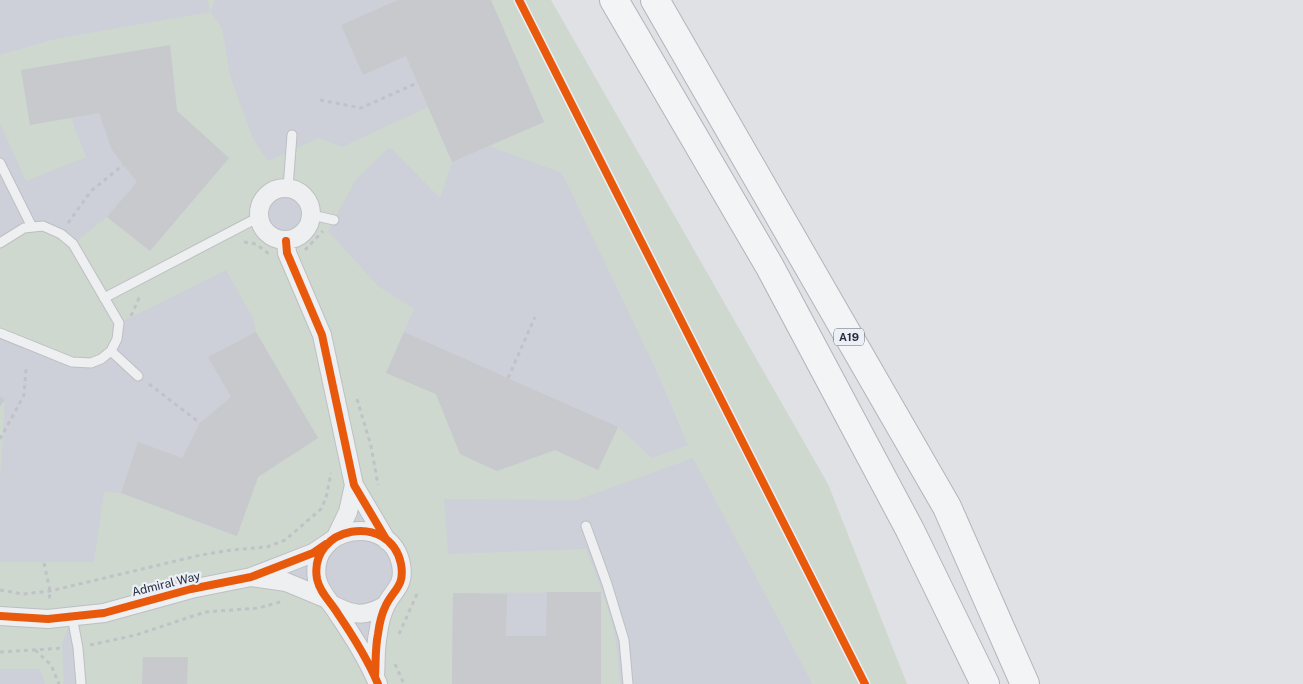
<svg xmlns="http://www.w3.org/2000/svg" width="1303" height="684" viewBox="0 0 1303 684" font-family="'Public Sans',sans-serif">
  <rect width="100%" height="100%" fill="#dfe1e5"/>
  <path fill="#cdd0d8" d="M0,0H491L661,380L694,458L813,684H0Z"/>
  <path fill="#ced8cf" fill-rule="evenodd" d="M208,0H215L210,12L222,28L230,76L253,139L268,161L319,138L342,147L428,107L452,162L440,198L390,147L356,179L328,231L378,286L414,309L386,373L436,394L461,454L497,471L555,450L598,470L618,427L652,458L688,445L661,380L562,173L489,146L544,122L491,0H551L828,484L907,684H813L693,458L577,500L444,499L448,554L586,549C595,573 605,598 612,623C617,642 618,664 620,684H601V592L453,593L452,684H187V658L143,657L142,684H81L72,617L62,644L64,684H45L40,669H0V562H94L104,492L121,493L236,536L258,477L318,438L256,332L253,318L226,270L119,323L117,339L101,359L72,362L0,333V243L24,228L43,226L73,244L107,217L150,251L229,158L177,111L170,46L71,118L86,157L26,181L0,123V55L55,39L210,12ZM285,188C325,191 315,248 280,240C275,239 270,237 266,234C249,214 262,192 285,188ZM355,485L401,576L374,675L327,599L252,576L336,537Z
    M5,400L1,466L0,472V406Z"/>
  <path fill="#c7c9cd" d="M398,0H491L544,122L452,162L406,56L363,75L341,25Z
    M170,45L177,111L229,158L150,251L107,217L137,182L112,150L99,113L30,125L21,70Z
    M256,332L318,438L258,477L237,536L121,493L138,442L182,458L200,423L231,397L208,357Z
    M404,332L618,427L598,470L555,450L497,471L460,454L436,394L386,373Z
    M0,396L5,400L0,406Z
    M547,592H601V684H452L453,593L507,594L506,636H546Z
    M143,657H188L187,684H142Z"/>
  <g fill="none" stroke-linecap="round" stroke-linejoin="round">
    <defs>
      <path id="service" d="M0,163L32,227
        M288,188L292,135
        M312,215L334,220
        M0,243L24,228L43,226L61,234L73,244L119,323L117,339L111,351L101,359L91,363L72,362L0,333
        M104,298L259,217
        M111,351L138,376
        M586,526L607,584L624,640L628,684
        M72,616L78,648L81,684"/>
      <path id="minor" d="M259 214a26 26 0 1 1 52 0a26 26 0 1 1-52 0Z
        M286,241L287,253L322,335L354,485L387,541
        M336,537L348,512L354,485
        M251,577L286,582L327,599
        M333,605C354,616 365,617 386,605
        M0,616L48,619L104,613L191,589L251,577L313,553L328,543
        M375,676C376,663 375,648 378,634C379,626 382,613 386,605C394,589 405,586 401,564C390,511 308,526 317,579C320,593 331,602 338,614C353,636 368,660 378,684"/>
      <path id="trunk" d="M614,0L770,267L910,530L985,684
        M655,0L947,507L1025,684"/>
    </defs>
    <use href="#service" stroke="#bdbfc3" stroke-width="11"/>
    <use href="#minor" stroke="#bdbfc3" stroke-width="20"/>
    <use href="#trunk" stroke="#b1b4ba" stroke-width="30"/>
    <path stroke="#c1c2c7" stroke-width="3" stroke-dasharray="4 4" stroke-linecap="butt" d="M320,100L361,108L417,83
      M68,223L91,191L123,165
      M244,242L256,244L269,254
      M305,250L323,231
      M131,316L139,298L142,296
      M508,378L535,317
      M149,384L200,423
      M357,399L371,446L378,485
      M0,439L24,395L26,369
      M44,563L50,591L49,602
      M0,590L23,594L50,591L201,555L231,550L267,547L285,540L321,509L326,498L331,473
      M399,634L417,594
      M90,645L136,635L205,612L259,608L283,601
      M35,650L51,665L59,684
      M0,652L64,648
      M395,664L404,684"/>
    <use href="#service" stroke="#eeeff1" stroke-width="9"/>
    <use href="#minor" stroke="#eeeff1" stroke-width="18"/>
    <use href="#trunk" stroke="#f3f4f5" stroke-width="28"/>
    <defs>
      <path id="cycleway" d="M519,0L865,684
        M286,241L287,253L322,335L354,485L386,539
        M0,616L48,619L104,613L191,589L251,577L313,553L326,544
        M375,676C376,663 375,648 378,634C379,626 382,613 386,605C394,589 405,586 401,564C390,511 308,526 317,579C320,593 331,602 338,614C353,636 368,660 378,684"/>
    </defs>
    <use href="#cycleway" stroke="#eceff5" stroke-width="11"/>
    <use href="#cycleway" stroke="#e8590c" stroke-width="8"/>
  </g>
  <g text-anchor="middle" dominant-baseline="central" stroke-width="4.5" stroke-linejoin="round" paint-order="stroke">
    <rect fill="#eceff5" stroke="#616775" stroke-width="1" x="834" y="328.5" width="30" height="17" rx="4"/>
    <g font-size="11" font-weight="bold" fill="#262d3e">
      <text x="849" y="337">A19</text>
    </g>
    <g font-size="12" fill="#262d3e" stroke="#eceff5">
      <text transform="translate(166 584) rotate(-14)">Admiral Way</text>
    </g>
  </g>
</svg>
